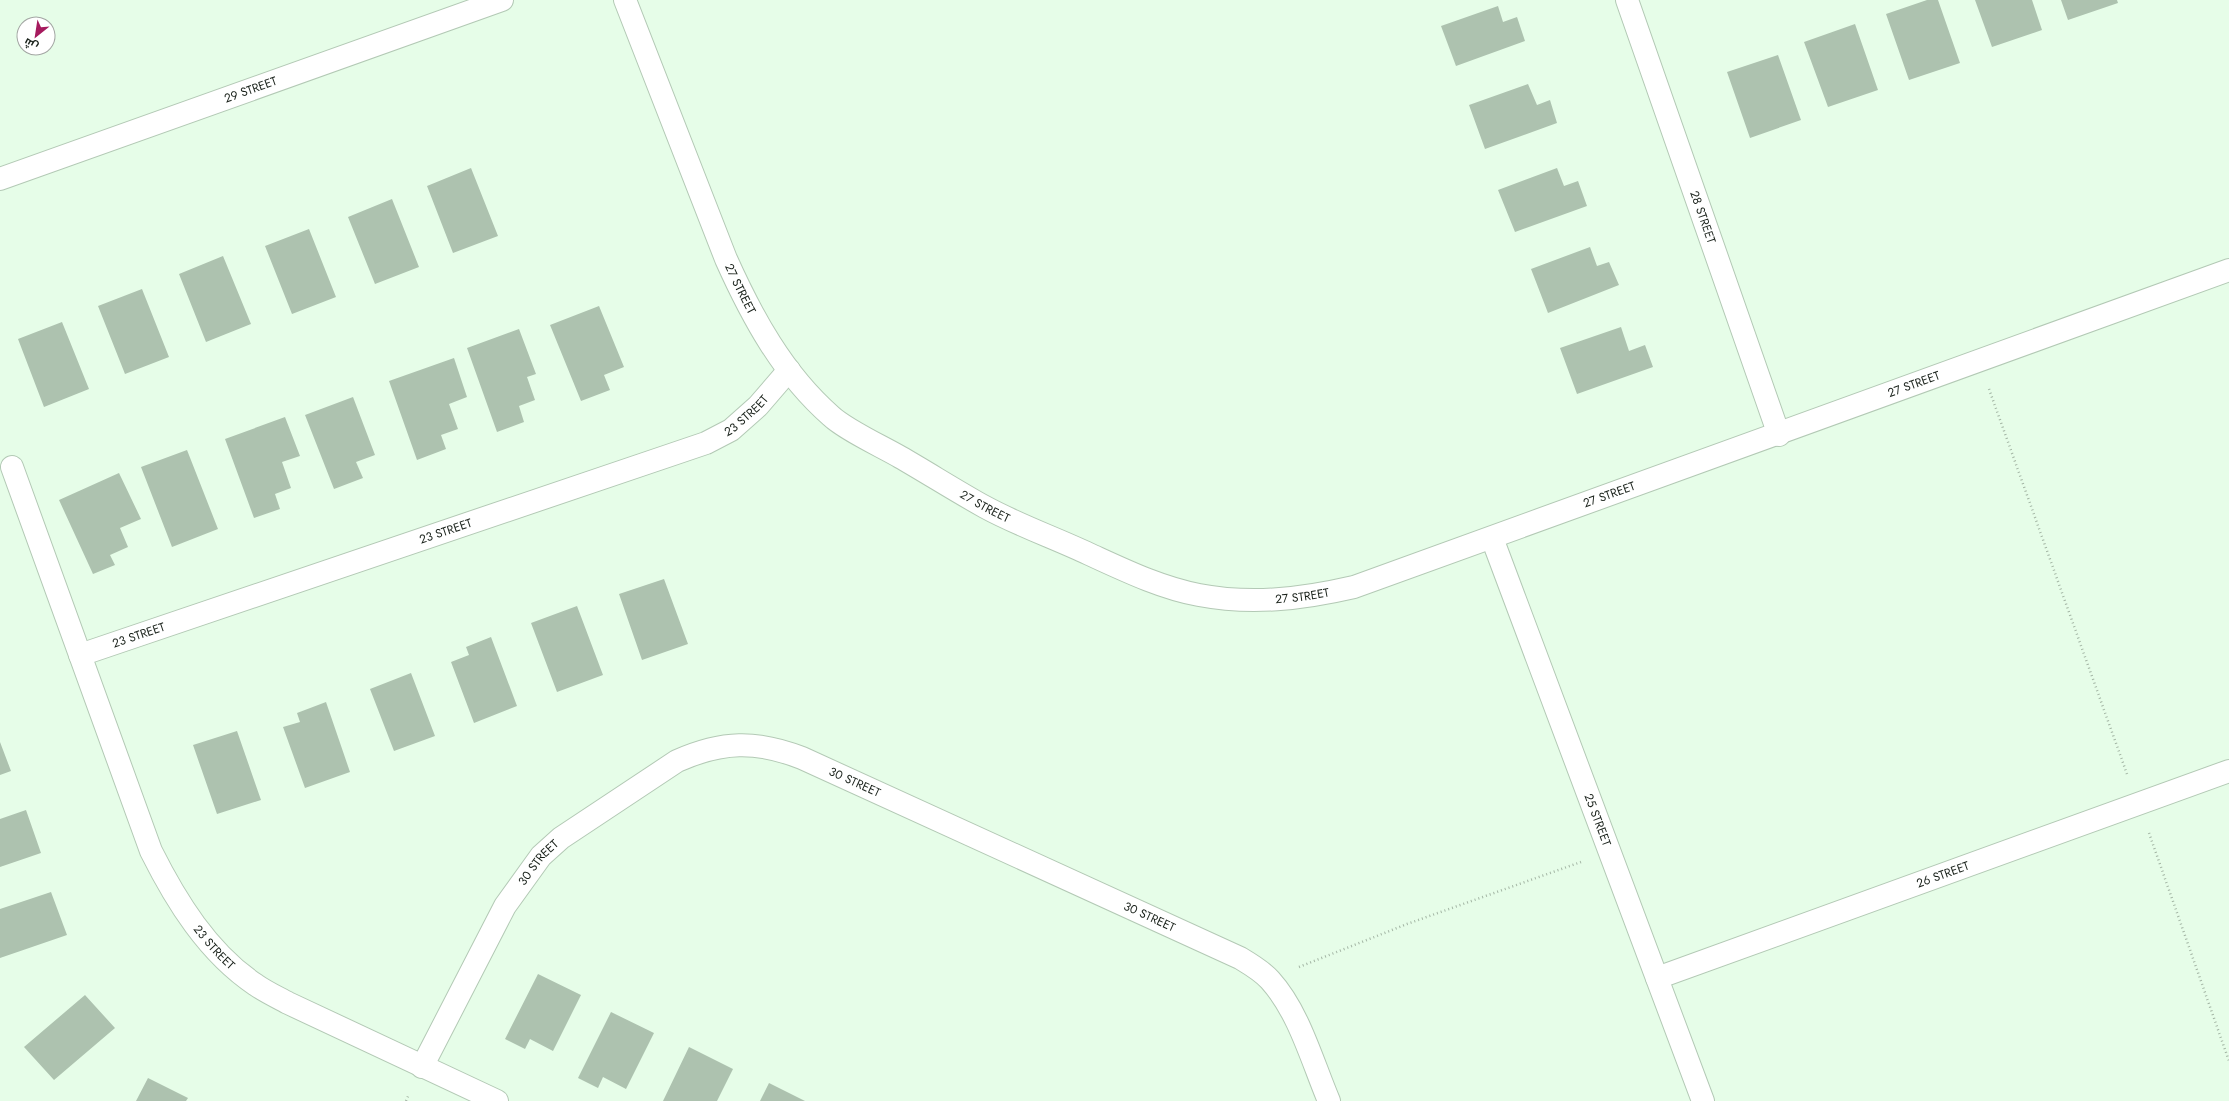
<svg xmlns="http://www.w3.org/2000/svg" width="2229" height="1101" viewBox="0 0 2229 1101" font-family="Jost,Cairo,sans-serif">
  <rect width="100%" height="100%" fill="#e6fde8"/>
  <path fill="#adc2af" d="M1927,0H1938L1960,63L1909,80L1886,14Z
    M1975,0H2032L2042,30L1992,47Z
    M2061,0H2117L2118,3L2068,20Z
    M1498,6L1503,22L1517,17L1525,41L1456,66L1441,26Z
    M1855,24L1878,90L1828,107L1804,42Z
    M1778,55L1801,120L1750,138L1727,72Z
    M1528,84L1537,105L1550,100L1557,123L1485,149L1469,105Z
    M471,168L498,236L453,253L427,186Z
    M1557,168L1564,186L1578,181L1587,206L1515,232L1498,190Z
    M392,199L419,267L375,284L348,217Z
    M309,229L336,297L292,314L265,246Z
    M1590,247L1597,266L1609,262L1619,285L1548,313L1531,269Z
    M223,256L251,324L206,342L179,274Z
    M142,289L169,357L125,374L98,306Z
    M599,306L624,367L604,375L610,390L581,401L550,325Z
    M62,322L89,389L44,407L18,339Z
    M1621,327L1629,351L1645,345L1653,367L1577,394L1560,348Z
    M519,329L536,374L527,377L535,400L519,406L524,422L497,432L467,348Z
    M454,358L467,397L449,404L458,429L441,435L446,449L417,460L389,381Z
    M353,397L375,455L356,462L363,478L334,489L305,415Z
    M285,417L300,456L282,462L291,488L275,494L280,509L254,518L225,439Z
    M187,450L218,529L172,547L141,467Z
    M119,473L141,519L120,528L128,547L110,555L115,565L93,574L59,500Z
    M664,579L688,644L642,660L619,594Z
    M577,606L603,675L557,692L531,623Z
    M491,637L517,706L474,723L451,662L469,655L466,647Z
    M411,673L435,736L394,751L370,689Z
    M326,702L350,772L305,788L283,727L300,722L297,713Z
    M237,731L261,800L217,814L193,745Z
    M0,742L11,771L0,775Z
    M26,810L41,853L0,867V819Z
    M51,892L67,935L0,958V909Z
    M538,974L581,995L553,1051L530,1039L525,1049L505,1039Z
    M85,995L115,1028L54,1080L24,1047Z
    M611,1012L654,1033L626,1089L603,1077L598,1088L578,1078Z
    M689,1047L733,1069L717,1101H663Z
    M148,1078L188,1098L186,1101H136Z
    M769,1083L805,1101H760Z"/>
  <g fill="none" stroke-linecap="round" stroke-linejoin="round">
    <defs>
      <g id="street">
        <path id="s1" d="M625,0L726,259C752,317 783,374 831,416C846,430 881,446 900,457C928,473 956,491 985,507C1018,525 1055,538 1089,554C1124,570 1161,588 1199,595C1252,605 1302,599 1354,587L2229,270"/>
        <path id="s2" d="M1627,0L1779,435"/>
        <path id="s3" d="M0,179L502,0"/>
        <path id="s4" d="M12,467L151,851C176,901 208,953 256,985C266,992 277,997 288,1003L497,1101"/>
        <path id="s5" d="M1492,538L1703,1101"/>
        <path id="s6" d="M80,655L706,443L731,430L758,406L789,370"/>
        <path id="s7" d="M1657,978L2229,771"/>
        <path id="s8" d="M422,1067L505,906L541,856L561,838L677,761C722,741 756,740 802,758L1240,958C1250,964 1262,971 1270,980C1299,1012 1312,1061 1329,1101"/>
      </g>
    </defs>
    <use href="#street" stroke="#b3c9b5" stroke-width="24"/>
    <path stroke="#a4b6a5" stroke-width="2.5" stroke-dasharray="1 3" stroke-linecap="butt" d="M1989,389L2127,774
      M2149,833L2229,1061
      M1299,967L1407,924L1581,862
      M406,1101L409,1094"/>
    <use href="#street" stroke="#fff" stroke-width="22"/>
  </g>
  <g text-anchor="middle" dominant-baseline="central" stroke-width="3" stroke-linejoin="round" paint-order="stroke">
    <g font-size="12" fill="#19211a" stroke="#fff">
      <text stroke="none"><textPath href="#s3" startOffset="266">29 STREET</textPath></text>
      <text stroke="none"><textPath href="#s2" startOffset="230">28 STREET</textPath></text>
      <text stroke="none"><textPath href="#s1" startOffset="311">27 STREET</textPath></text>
      <text stroke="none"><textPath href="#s1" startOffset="1631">27 STREET</textPath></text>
      <text stroke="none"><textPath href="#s6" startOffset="710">23 STREET</textPath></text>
      <text stroke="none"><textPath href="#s1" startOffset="1307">27 STREET</textPath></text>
      <text stroke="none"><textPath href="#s1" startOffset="647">27 STREET</textPath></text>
      <text stroke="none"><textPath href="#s6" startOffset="386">23 STREET</textPath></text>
      <text stroke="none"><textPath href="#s1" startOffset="983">27 STREET</textPath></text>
      <text stroke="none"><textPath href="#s6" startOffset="62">23 STREET</textPath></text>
      <text stroke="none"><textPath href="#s8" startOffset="596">30 STREET</textPath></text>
      <text stroke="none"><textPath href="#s5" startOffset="301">25 STREET</textPath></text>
      <text stroke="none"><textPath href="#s8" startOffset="236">30 STREET</textPath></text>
      <text stroke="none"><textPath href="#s7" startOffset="304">26 STREET</textPath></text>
      <text stroke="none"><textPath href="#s8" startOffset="920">30 STREET</textPath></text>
      <text stroke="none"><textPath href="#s4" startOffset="524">23 STREET</textPath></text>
    </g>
  </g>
  <g transform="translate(36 36) rotate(210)"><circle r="19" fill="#ffffff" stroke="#a3a6a3"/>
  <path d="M0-3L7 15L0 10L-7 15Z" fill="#a61a5e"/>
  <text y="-6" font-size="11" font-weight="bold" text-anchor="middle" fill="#19211a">ش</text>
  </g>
</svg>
